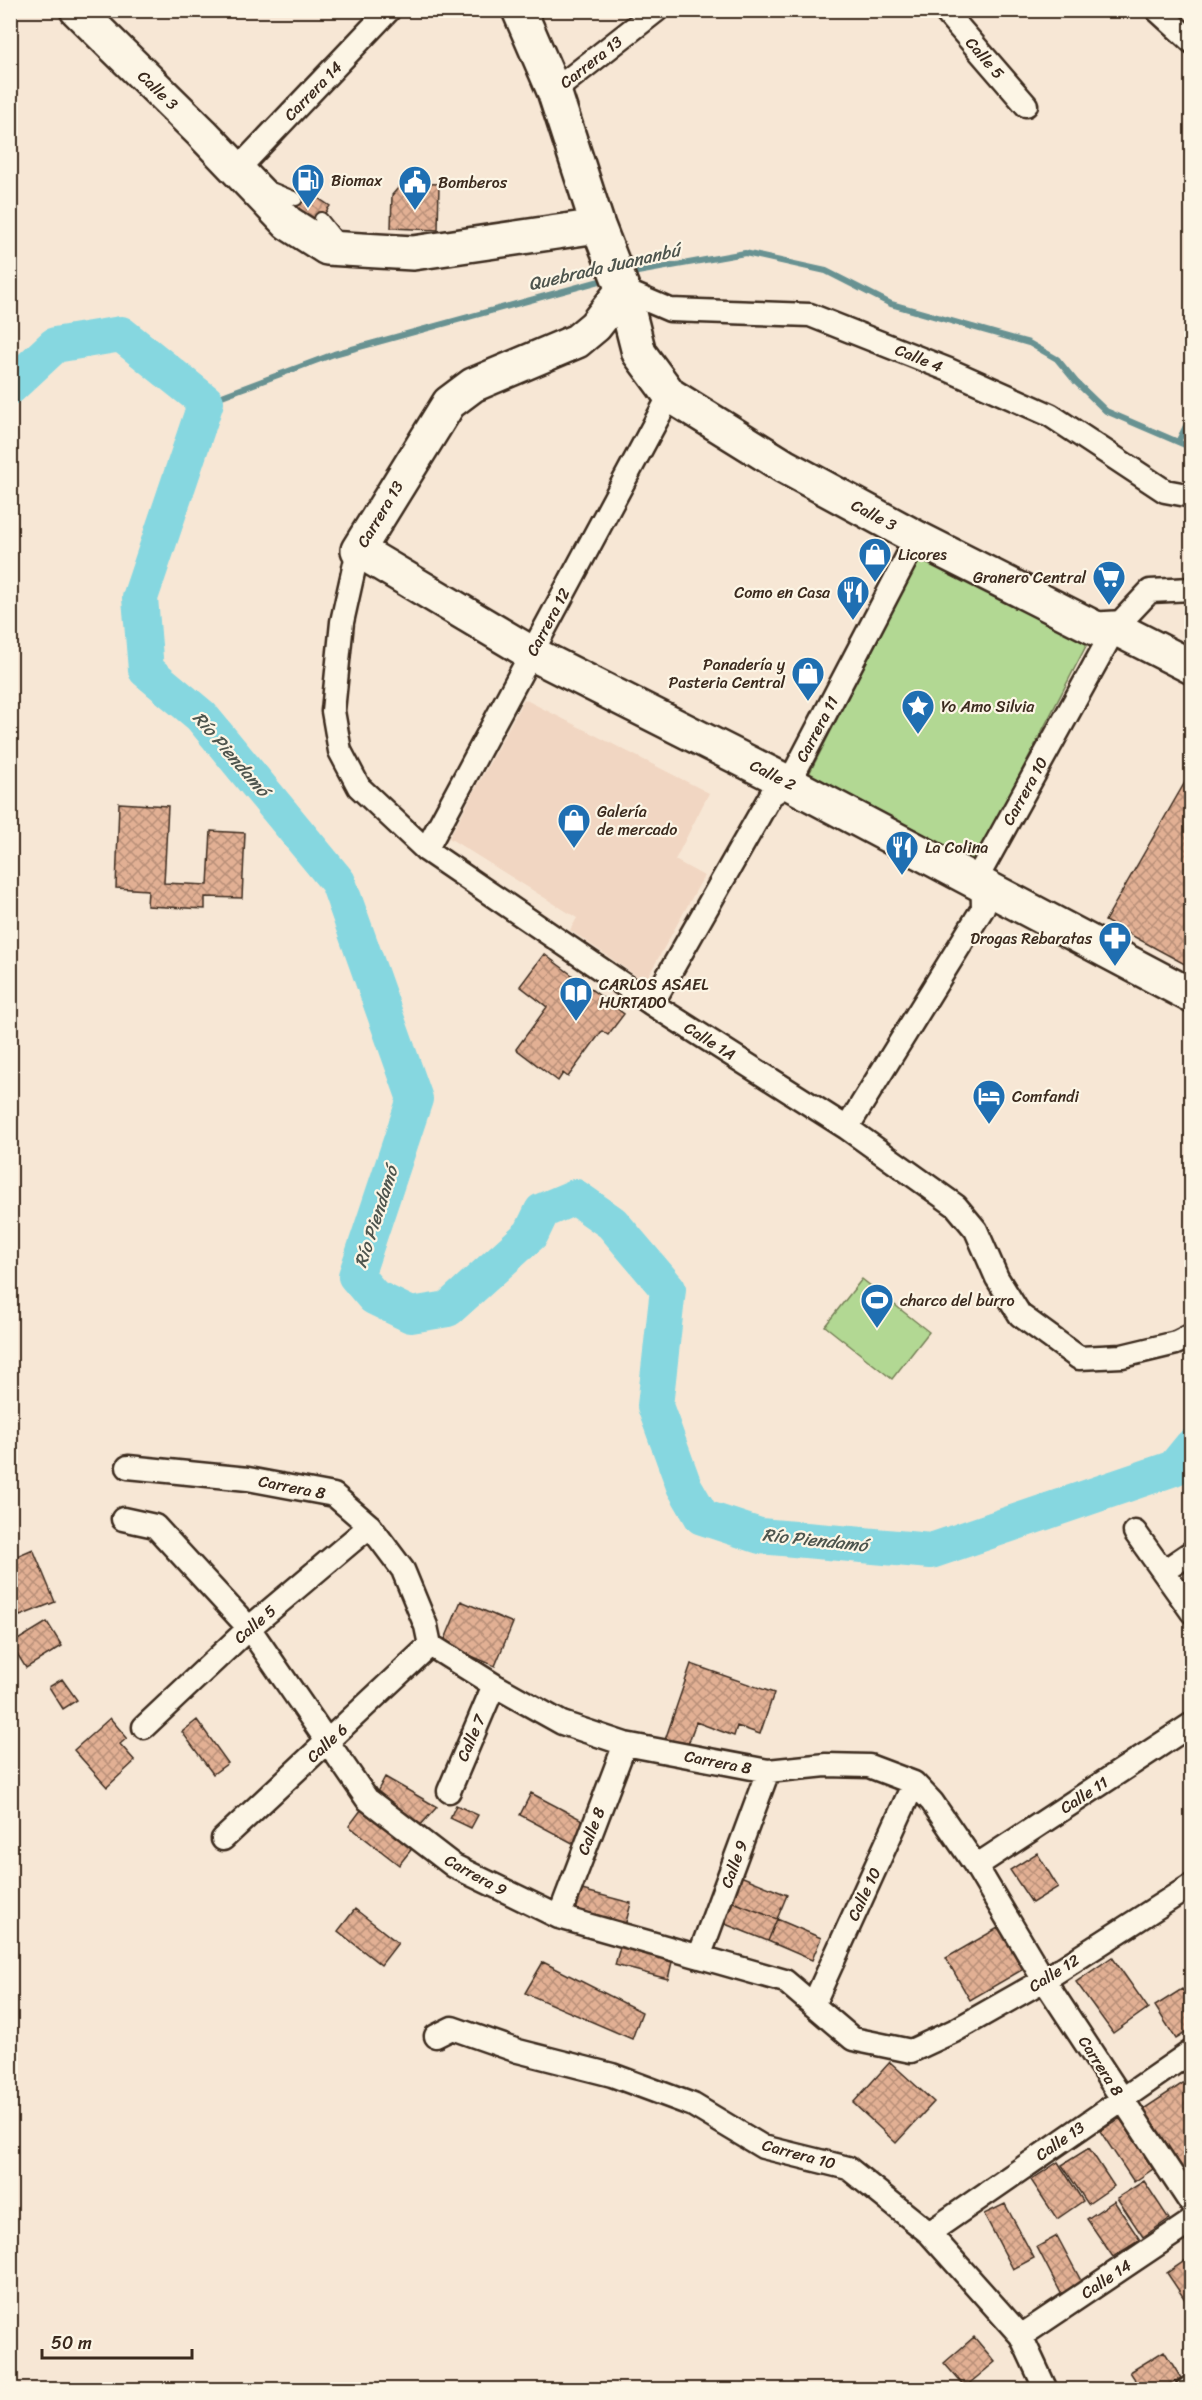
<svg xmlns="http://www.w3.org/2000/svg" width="1202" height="2400" viewBox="0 0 1202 2400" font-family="Sriracha,sans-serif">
  <defs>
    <pattern id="building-cross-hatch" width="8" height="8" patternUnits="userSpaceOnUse" patternTransform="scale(1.5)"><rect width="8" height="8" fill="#e2b094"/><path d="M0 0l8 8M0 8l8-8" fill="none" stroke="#b88f78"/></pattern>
  </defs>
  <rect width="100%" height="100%" fill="#f7e7d5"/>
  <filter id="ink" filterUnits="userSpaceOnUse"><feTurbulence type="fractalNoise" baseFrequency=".0167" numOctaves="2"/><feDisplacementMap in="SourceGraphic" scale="12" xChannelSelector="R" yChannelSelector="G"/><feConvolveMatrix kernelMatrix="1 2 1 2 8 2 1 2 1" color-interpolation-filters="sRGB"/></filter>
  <g filter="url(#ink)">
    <path fill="#f1d6c2" d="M524,699L709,793L675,860L704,876L645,982L570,930L577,918L449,838Z"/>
    <path fill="#b2d893" stroke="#768158" stroke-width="1.5" d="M920,557L1087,644L975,861L809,774Z
      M862,1279L929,1332L892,1379L825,1326Z"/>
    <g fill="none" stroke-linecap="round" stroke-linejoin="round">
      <path stroke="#689292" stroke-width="6" d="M626,274L745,253L826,271L891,304L1029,343L1057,359L1076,382L1106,411L1192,448
        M206,402L334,354L607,279
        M1178,442L1192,414"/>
      <path stroke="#86d7e0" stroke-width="36" d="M10,387L55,345L121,334L206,402L140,598L146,670L201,716L338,882L415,1099L356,1276L374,1297L411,1315L448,1309L531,1234L542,1211L575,1197L612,1223L668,1289L655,1406L684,1486L702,1517L760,1536L931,1551L1174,1468L1192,1446"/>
    </g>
    <path fill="url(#building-cross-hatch)" stroke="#3b2a1e" stroke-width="1.5" d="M412,183L439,184L438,230L391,228L392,195L399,187Z
      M303,188L330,206L313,230L287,211Z
      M1192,770V968L1105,921Z
      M119,803L168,806L164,883L208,885L211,831L245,833L242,898L205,897V909L147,906L148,890L116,888Z
      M544,954L624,1014L608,1035L602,1031L568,1077L563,1073L558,1081L516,1049L547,1007L520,986Z
      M33,1549L55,1602L20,1616L10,1592V1559Z
      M461,1601L513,1623L495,1666L443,1644Z
      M47,1622L62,1646L26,1668L11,1644Z
      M691,1664L774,1693L760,1734L737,1726L734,1736L696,1722L687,1747L665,1740Z
      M62,1679L77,1700L63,1709L49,1687Z
      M110,1718L127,1738L120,1744L135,1761L107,1787L74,1750Z
      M197,1720L228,1763L213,1774L182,1732Z
      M385,1777L437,1807L419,1827L377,1792Z
      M531,1793L590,1824L578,1846L520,1815Z
      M456,1805L478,1815L471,1828L450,1818Z
      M364,1806L414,1846L399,1865L349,1826Z
      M1037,1853L1058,1887L1032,1903L1010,1870Z
      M738,1875L787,1895L777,1919L728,1900Z
      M582,1890L631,1903L624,1930L574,1917Z
      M728,1900L777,1919L768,1941L720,1922Z
      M355,1909L398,1943L381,1965L338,1931Z
      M777,1919L821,1938L812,1960L768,1941Z
      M1003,1925L1027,1967L970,2000L946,1958Z
      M622,1940L674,1953L668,1979L615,1965Z
      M1112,1957L1148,2008L1113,2033L1076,1982Z
      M543,1962L642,2012L632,2039L525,1993Z
      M1182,1989L1192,2004V2029L1176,2039L1155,2006Z
      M890,2062L934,2102L896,2143L853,2103Z
      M1186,2081L1192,2090V2186L1142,2110Z
      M1120,2118L1153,2169L1134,2182L1100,2131Z
      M1089,2148L1114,2186L1088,2204L1062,2165Z
      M1058,2162L1083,2201L1057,2219L1031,2180Z
      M1144,2181L1169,2219L1143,2237L1117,2198Z
      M1114,2201L1140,2240L1113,2257L1087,2219Z
      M1005,2204L1034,2258L1013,2269L984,2214Z
      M1057,2236L1086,2290L1065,2301L1037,2247Z
      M1192,2256V2310L1167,2273Z
      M974,2337L995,2362L965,2387L944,2363Z
      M1164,2351L1181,2378L1162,2390H1142L1130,2372Z"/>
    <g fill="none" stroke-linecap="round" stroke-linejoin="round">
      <defs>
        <path id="lane" d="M269,188L296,199
          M321,219L341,244"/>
        <path id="street" d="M944,10L1026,105
          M1157,10L1192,42
          M554,91L657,10
          M236,171L389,10
          M623,290L670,310L810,315L949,370L1050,415L1165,491L1192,496
          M358,550L342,622L333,711L340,751L359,787L426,850L652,1004L847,1128L956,1206L976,1230L997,1278L1020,1315L1079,1358L1122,1356L1176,1343L1192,1335
          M426,850L670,395
          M652,1004L771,795L789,783L917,538
          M847,1128L983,908L982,869L1115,628L1150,591L1192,589
          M128,1467L248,1479L334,1495L370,1526L403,1570L426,1626L430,1645L494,1685L562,1723L625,1744L768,1771L826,1765L869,1766L914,1783L932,1802L976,1866L1044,1980L1192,2205
          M123,1519L155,1526L249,1628L367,1799L454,1866L559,1917L785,1981L853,2039L911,2051L954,2031L1044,1980L1192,1885
          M1135,1532L1192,1612
          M1164,1571L1192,1552
          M144,1727L249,1628L370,1526
          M449,1791L494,1685
          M223,1839L430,1645
          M976,1866L1192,1724
          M559,1917L625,1744
          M699,1957L768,1771
          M813,2005L914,1783
          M436,2036L452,2028L518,2051L612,2075L693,2105L763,2147L848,2168L929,2233L1021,2336L1046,2390
          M929,2233L1192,2051
          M1021,2336L1192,2221
          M1187,2390L1192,2386"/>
        <path id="secondary" d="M77,10L202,133L288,223L327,248L413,253L598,226
          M519,10L554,91L598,226L623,290L639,353L670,395L784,466L917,538L1097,629L1115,628L1192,667
          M623,290L595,326L577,341L473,385L449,403L358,550L531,653L789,783L1192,996"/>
      </defs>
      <use href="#lane" stroke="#3b2a1e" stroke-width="16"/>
      <use href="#street" stroke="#3b2a1e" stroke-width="27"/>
      <use href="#secondary" stroke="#3b2a1e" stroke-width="38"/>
      <use href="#lane" stroke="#fcf5e5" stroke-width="12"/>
      <use href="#street" stroke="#fcf5e5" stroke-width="22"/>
      <use href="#secondary" stroke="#fcf5e5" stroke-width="33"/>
    </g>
  </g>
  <defs>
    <symbol id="fuel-pin" viewBox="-11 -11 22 30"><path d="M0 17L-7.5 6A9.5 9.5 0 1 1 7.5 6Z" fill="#1f6fb2" stroke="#fcf5e5"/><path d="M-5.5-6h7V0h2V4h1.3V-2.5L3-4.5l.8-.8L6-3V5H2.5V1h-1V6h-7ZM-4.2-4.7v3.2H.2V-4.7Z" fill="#fff"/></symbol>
    <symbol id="civic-pin" viewBox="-11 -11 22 30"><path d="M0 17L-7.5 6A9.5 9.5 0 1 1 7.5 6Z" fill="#1f6fb2" stroke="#fcf5e5"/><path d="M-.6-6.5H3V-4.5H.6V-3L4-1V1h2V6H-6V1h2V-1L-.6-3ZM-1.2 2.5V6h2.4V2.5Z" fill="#fff"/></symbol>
    <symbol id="shop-pin" viewBox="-11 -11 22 30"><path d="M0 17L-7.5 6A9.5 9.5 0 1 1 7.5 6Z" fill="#1f6fb2" stroke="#fcf5e5"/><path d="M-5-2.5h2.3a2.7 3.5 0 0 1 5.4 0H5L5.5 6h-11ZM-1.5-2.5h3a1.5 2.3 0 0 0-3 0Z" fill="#fff"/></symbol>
    <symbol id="supermarket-pin" viewBox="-11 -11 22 30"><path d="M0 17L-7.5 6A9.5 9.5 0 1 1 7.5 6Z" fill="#1f6fb2" stroke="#fcf5e5"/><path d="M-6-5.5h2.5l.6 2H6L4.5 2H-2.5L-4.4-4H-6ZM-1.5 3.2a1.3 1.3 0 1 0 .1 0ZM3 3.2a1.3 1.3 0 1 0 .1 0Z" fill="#fff"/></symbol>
    <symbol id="restaurant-pin" viewBox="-11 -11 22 30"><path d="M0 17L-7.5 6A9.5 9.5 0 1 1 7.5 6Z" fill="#1f6fb2" stroke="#fcf5e5"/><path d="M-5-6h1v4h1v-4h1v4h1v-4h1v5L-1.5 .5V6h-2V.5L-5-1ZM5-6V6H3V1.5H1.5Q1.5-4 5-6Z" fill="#fff"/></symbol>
    <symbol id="sight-pin" viewBox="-11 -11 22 30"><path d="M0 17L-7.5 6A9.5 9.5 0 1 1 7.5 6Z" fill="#1f6fb2" stroke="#fcf5e5"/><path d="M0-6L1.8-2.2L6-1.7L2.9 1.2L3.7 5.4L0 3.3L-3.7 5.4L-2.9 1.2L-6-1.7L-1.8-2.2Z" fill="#fff"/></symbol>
    <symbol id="pharmacy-pin" viewBox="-11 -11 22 30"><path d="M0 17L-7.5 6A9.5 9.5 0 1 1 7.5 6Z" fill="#1f6fb2" stroke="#fcf5e5"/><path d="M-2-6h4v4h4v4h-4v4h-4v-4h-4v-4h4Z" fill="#fff"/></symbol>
    <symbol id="library-pin" viewBox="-11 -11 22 30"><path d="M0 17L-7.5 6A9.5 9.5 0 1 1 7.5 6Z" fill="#1f6fb2" stroke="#fcf5e5"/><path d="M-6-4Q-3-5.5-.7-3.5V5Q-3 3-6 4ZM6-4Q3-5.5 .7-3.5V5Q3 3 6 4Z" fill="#fff"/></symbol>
    <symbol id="hotel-pin" viewBox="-11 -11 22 30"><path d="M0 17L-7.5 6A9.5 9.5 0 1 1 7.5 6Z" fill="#1f6fb2" stroke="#fcf5e5"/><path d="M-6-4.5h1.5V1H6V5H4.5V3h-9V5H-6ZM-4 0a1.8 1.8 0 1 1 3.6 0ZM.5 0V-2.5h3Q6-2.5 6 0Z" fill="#fff"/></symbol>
    <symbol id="stadium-pin" viewBox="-11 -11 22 30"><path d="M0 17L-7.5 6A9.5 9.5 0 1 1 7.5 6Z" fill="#1f6fb2" stroke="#fcf5e5"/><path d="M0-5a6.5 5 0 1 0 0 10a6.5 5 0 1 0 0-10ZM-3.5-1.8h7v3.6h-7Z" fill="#fff"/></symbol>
  </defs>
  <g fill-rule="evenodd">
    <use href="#fuel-pin" x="289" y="161" width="38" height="52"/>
    <use href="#civic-pin" x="396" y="163" width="38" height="52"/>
    <use href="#shop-pin" x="856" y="535" width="38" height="52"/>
    <use href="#supermarket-pin" x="1090" y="558" width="38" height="52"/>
    <use href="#restaurant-pin" x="834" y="573" width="38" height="52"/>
    <use href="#shop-pin" x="789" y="654" width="38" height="52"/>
    <use href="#sight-pin" x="899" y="687" width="38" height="52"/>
    <use href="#shop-pin" x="555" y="801" width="38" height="52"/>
    <use href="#restaurant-pin" x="883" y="828" width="38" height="52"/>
    <use href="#pharmacy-pin" x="1096" y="919" width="38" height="52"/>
    <use href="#library-pin" x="557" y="974" width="38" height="52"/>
    <use href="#hotel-pin" x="970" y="1077" width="38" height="52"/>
    <use href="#stadium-pin" x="858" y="1281" width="38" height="52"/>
  </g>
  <g text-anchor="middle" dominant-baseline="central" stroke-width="4.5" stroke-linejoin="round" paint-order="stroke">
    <g font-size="16" fill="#3b2a1e" stroke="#fcf5e5">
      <text transform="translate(985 58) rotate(49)">Calle 5</text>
      <text transform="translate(591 62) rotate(-38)">Carrera 13</text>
      <text transform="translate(158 90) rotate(44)">Calle 3</text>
      <text transform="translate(313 91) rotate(-46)">Carrera 14</text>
      <text transform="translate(919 358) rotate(22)">Calle 4</text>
      <text transform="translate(380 514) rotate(-59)">Carrera 13</text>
      <text transform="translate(874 515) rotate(28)">Calle 3</text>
      <text transform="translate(548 622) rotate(-62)">Carrera 12</text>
      <text transform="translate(817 729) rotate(-62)">Carrera 11</text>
      <text transform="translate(773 775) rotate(27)">Calle 2</text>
      <text transform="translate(1025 791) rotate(-61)">Carrera 10</text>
      <text transform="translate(710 1041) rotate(32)">Calle 1A</text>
      <text transform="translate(292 1487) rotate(11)">Carrera 8</text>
      <text transform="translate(255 1624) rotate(-41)">Calle 5</text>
      <text transform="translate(471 1738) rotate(-67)">Calle 7</text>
      <text transform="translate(327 1743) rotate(-43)">Calle 6</text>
      <text transform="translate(718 1762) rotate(11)">Carrera 8</text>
      <text transform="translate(1084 1795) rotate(-33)">Calle 11</text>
      <text transform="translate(591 1831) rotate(-69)">Calle 8</text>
      <text transform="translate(734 1864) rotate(-70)">Calle 9</text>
      <text transform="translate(476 1875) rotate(29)">Carrera 9</text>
      <text transform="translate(864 1894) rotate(-65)">Calle 10</text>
      <text transform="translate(1054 1973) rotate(-32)">Calle 12</text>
      <text transform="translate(1101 2066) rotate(57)">Carrera 8</text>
      <text transform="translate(1060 2141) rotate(-35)">Calle 13</text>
      <text transform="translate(799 2154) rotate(15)">Carrera 10</text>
      <text transform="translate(1106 2279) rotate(-34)">Calle 14</text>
    </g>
    <g font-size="16" fill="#3b2a1e" stroke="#fcf5e5" text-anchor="start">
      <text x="331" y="180">Biomax</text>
      <text x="438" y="182">Bomberos</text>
      <text x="898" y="554">Licores</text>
      <text x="1086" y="577" text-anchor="end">Granero Central</text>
      <text x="830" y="592" text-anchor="end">Como en Casa</text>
      <text x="785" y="664" text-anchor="end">Panadería y<tspan x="785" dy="18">Pasteria Central</tspan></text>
      <text x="941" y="706">Yo Amo Silvia</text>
      <text x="597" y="811">Galería<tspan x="597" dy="18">de mercado</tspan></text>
      <text x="925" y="847">La Colina</text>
      <text x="1092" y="938" text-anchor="end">Drogas Rebaratas</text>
      <text x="599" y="984">CARLOS ASAEL<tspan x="599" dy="18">HURTADO</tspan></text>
      <text x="1012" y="1096">Comfandi</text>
      <text x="900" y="1300">charco del burro</text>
    </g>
    <g font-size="18" font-style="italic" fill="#4e554e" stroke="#fcf5e5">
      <text transform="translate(604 267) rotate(-13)">Quebrada Juananbú</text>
      <text transform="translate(231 754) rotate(49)">Río Piendamó</text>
      <text transform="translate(376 1217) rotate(-72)">Río Piendamó</text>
      <text transform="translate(815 1540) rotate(6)">Río Piendamó</text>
    </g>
  </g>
  <rect width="1202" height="2400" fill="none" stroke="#fcf5e5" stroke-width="36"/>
  <rect x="18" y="18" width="1166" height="2364" fill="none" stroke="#3b2a1e" stroke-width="2" filter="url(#ink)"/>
  <path d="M42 2349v9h150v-9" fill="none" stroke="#3b2a1e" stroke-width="3"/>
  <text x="51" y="2349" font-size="18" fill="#3b2a1e" stroke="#fcf5e5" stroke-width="4.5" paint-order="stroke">50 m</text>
</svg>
